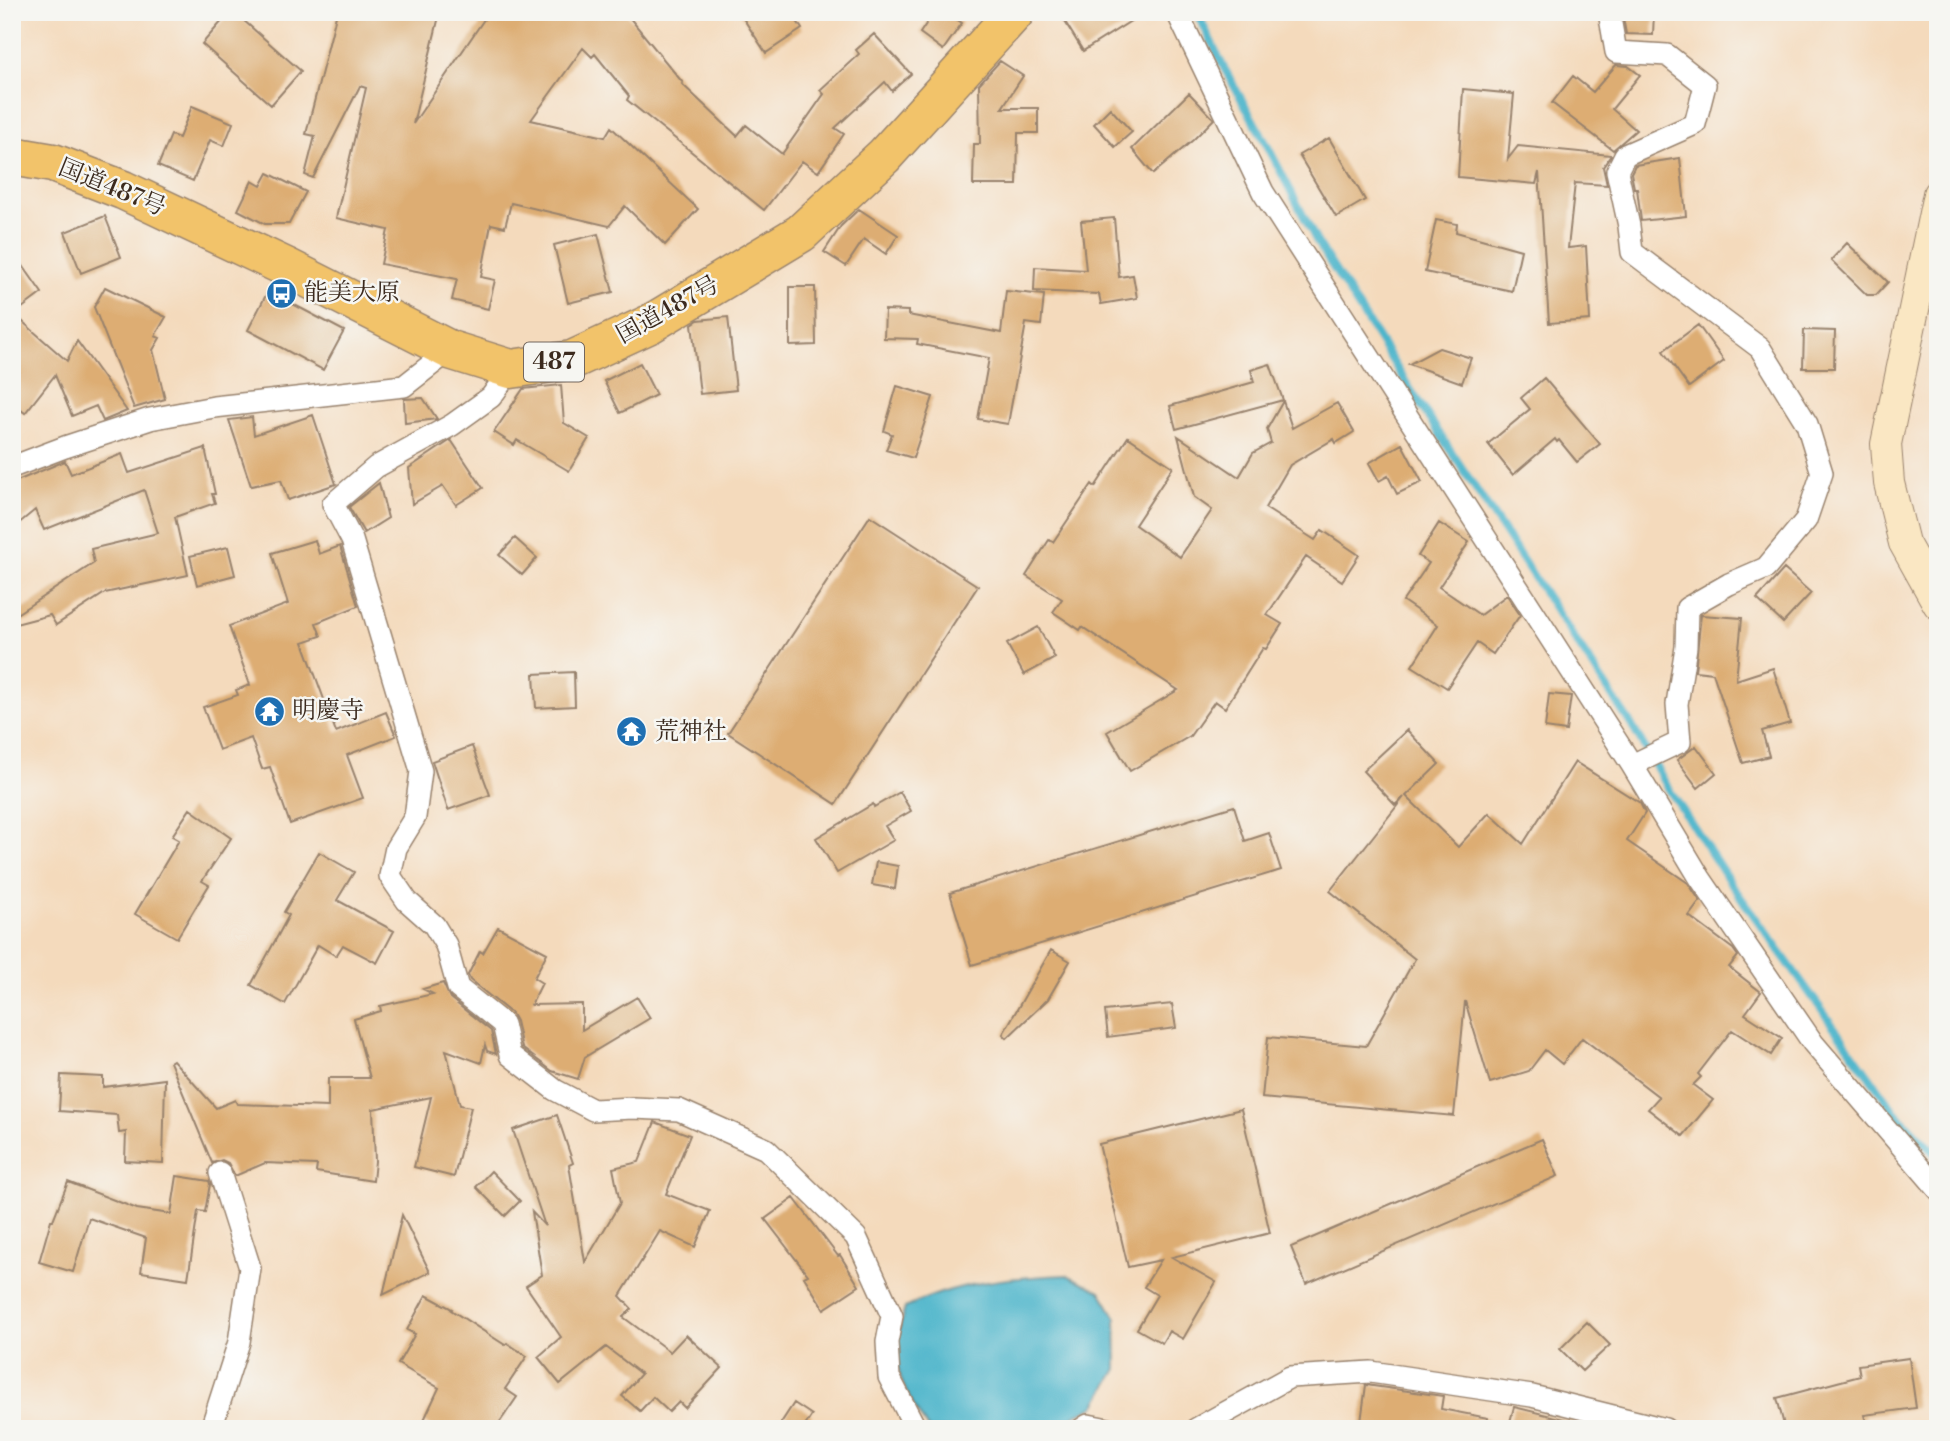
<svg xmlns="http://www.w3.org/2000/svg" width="1950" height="1441" viewBox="0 0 1950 1441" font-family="'Libre Bodoni','Noto Serif JP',serif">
  <rect width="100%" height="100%" fill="#f6f6f2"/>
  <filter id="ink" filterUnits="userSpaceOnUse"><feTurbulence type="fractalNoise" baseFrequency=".0143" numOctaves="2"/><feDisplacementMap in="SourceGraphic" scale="14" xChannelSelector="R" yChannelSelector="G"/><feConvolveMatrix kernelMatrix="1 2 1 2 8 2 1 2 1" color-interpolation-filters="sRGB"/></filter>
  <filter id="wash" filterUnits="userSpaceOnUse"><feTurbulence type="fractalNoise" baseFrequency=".00686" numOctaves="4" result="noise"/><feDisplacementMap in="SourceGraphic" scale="28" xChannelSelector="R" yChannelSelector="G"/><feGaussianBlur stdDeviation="1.57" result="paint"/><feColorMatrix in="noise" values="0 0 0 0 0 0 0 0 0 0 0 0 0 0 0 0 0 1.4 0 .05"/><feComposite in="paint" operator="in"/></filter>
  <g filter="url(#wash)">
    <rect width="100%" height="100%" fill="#f4dabc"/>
    <path fill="#4db5cb" stroke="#447074" stroke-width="2" d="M1067,1275L1100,1291L1116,1318L1117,1369L1095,1406L1074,1416L1063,1429H928C898,1382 888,1363 905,1308C954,1282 1013,1277 1067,1275Z"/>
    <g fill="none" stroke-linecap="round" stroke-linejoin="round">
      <path stroke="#4db5cb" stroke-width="8" d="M1197,12L1223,66L1267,145L1317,242L1412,392L1632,726L1670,791L1732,885L1895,1112L1938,1157"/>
    </g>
    <g id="blocks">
      <path fill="#ddad73" d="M230,12H234L301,71L271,105L202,44Z
        M337,12H440L413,124L489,12H625L683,83L682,84L737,136L746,125L782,154L824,94L820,90L859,54L856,50L874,34L911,74L892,91L885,82L835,128L844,134L818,172L802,161L764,210L627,100L629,96L595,54L592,57L583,48L531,120L605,137L611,127L698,209L665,245L625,206L609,226L511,203L505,227L491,224L481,277L495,280L488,309L452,300L457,279L381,264L388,230L336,218L366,88L360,86L313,178L305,175L315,136L306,134Z
        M739,12H791L802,29L766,53Z
        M934,12H946L962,23L943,50L920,33Z
        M1059,12H1145L1083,51Z
        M1622,12H1654L1653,35L1626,34Z
        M1000,61L1023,76L1002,108H1038V133H1018L1017,185H973L974,144H980L979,84Z
        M1616,65L1628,66L1640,75L1612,109L1636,130L1613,150L1552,103L1573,76L1593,92Z
        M1463,89L1514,94L1508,159L1518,146L1611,155L1603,167L1607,185L1575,183L1568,248L1586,246L1590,320L1549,323L1539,172L1536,184L1458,177Z
        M1189,93L1214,119L1193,140L1153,174L1132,149Z
        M192,106L233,123L224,146L210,140L193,181L158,166L171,135L179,138Z
        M1110,108L1132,132L1115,147L1094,124Z
        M1329,138L1365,200L1336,217L1299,155Z
        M1680,158L1686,216L1641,221L1637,188H1634L1631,173L1635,165Z
        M268,173L306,192L289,224H265L238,210L252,181L261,186Z
        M859,209L898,235L886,254L864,239L846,266L824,252L841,226Z
        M105,216L121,257L81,273L65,232Z
        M1114,218L1119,277L1133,275L1137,298L1101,304L1099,294L1034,291L1035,267L1086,270L1081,221Z
        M1436,220L1457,224L1456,232L1521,250L1512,291L1425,272Z
        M598,234L613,292L568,303L554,245Z
        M1847,243L1888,282L1876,295H1867L1831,260Z
        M12,250L42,293L14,314L67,361L77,341L127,411L103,421L96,406L72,416L55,375L25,413L12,403Z
        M105,287L166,317L155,336L160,338L153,350L165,399L134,408L94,307Z
        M790,287H815L816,345L790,346Z
        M268,291L344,331L323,370L248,330Z
        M1006,291L1044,295L1041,325L1026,323L1008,424L978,419L989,358L917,344L918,339L884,338L885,310L908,311V315L1001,333Z
        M728,317L736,390L700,394L692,324L698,320Z
        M1698,325L1724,361L1689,387L1663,351Z
        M1804,330L1835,331L1834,368H1803Z
        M1439,348L1471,358L1462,383L1409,364Z
        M640,363L656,395L620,413L604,381Z
        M1270,364L1283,400L1176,429L1170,406L1254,382L1251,370Z
        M1544,378L1600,444L1577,462L1559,440L1557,442L1555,439L1513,475L1488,444L1530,409L1521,398Z
        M561,385L564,423L589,438L569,471L517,440L514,445L494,432L523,389Z
        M897,386L933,397L913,458L886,450L892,434L884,431Z
        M423,398L437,419L405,423L404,399Z
        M1283,401L1292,428L1337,403L1354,432L1336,443L1334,439L1290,465L1265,508L1315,540L1322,530L1359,555L1342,581L1306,557L1267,615L1282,624L1266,649L1263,648L1225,708L1215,701L1190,736L1130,771L1107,732L1178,690L1082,627L1080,630L1053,612L1062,599L1026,576L1049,540L1053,542L1092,484L1095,487L1128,437L1173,467L1135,525L1180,557L1212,510L1194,497L1178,436L1239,477L1253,453L1271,443L1267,429Z
        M313,415L336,484L288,500L281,480L251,486L229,420L252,417L254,435Z
        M451,440L483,488L456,505L443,486L412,504L409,468Z
        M1402,444L1422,482L1397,494L1388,476L1379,481L1369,463Z
        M205,448L215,494H212L215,503L175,517L188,575L105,593L56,625L50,615L12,625V617L94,563L91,549L158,533L144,490L44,530L35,510L12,529V483L65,461L71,474L122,454L129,473Z
        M379,483L388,518L364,533L349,507Z
        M870,516L978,586L836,804L728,733Z
        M1439,523L1469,542L1439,587L1480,615L1507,595L1520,615L1493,654L1477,643L1447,688L1412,666L1438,625L1403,601L1429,563L1418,556Z
        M515,538L537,558L522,575L499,555Z
        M315,540L319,554L340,546L358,606L316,623L321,636L303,642L336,732L386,712L396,736L347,755L363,798L290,824L270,767L262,769L251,738L219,750L203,707L238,695L236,690L250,685L229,626L288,604L272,553Z
        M228,547L235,575L197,585L190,556Z
        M1784,569L1811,593L1783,623L1757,599Z
        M1701,615L1742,618L1736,680L1773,668L1790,723L1762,731L1769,756L1743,763L1713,673L1695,671Z
        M1038,627L1055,658L1024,675L1007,644Z
        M574,672L575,706L536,708L534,674Z
        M1549,694L1571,696L1566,731L1545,728Z
        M1407,730L1439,764L1406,796L1458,847L1489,813L1523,844L1575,762L1640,803L1645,813L1627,841L1688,883L1700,901L1689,916L1733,949L1738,956L1729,967L1761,992L1745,1014L1782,1038L1771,1055L1732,1030L1698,1074L1701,1077L1693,1085L1713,1100L1683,1136L1648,1109L1659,1097L1582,1038L1562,1064L1545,1050L1529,1071L1490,1083L1465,1001L1454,1116L1262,1098L1268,1037L1366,1046L1415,959L1330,891L1404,797L1395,805L1363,771Z
        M472,746L490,795L448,810L432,761Z
        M1696,746L1716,773L1698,788L1677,760Z
        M900,792L911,811L885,826L894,840L837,873L816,838L873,804L874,807Z
        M1234,806L1245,841L1269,833L1281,870L972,965L950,893Z
        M190,809L231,838L202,881L209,885L177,938L135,914L179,840L172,836Z
        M319,852L354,872L337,900L394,931L377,963L343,945L336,956L318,945L285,1004L251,985L289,915L284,912Z
        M876,862L898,866L895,889L872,885Z
        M498,927L547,953L534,978L542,983L531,1005L582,1004V1030L637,997L650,1018L585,1057L578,1079L552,1071L522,1048L516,1021L512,1014L470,980L468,975L480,951L483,953Z
        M1051,950L1070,961L1048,999L1007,1038L1003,1034Z
        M443,983L450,998L491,1031L496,1054L487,1051L485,1045L481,1063L446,1050L460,1105L471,1107L454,1177L414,1167L431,1097L373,1109L375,1161L373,1181L316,1172L317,1165L265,1163L235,1176L228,1163L222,1160L212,1163L170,1062L173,1060L216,1108L235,1100L237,1104L328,1107V1078H370L354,1019L381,1011L380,1006L433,994L423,989Z
        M1172,1004L1176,1028L1108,1037L1105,1011Z
        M61,1075L103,1077V1087L165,1079L163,1163L125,1161L126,1132L119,1133L117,1115L59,1111Z
        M1241,1109L1270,1233L1172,1257L1216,1282L1183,1339L1169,1331L1162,1343L1137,1329L1157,1295L1144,1287L1161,1260L1128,1267L1099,1144Z
        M557,1115L573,1163L569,1165L585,1262L620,1203L613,1168L639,1162L655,1122L690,1135L666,1194L710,1211L695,1247L660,1231L620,1296L632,1309L623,1317L670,1352L686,1335L722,1368L685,1408L679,1402L669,1412L653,1397L640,1411L622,1396L641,1374L606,1347L560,1384L538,1357L561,1337L526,1286L542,1275L532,1212L545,1226L513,1130Z
        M1542,1139L1558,1176L1306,1284L1291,1247Z
        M491,1171L520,1201L505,1216L476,1187Z
        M177,1176L209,1181L210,1184L205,1212L198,1211L188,1279L141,1272L146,1238L89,1218L73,1272L39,1262L51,1220H53L68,1182L137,1209L171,1214Z
        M794,1198L838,1256L840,1255L859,1286L824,1309L804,1277L808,1275L765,1219Z
        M402,1215L430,1272L383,1295Z
        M426,1295L452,1309L451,1310L505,1345L507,1343L527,1356L505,1389L517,1397L495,1429H438L423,1422L439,1388L398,1364L415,1334L407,1330Z
        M1587,1322L1610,1345L1582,1371L1560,1349Z
        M1909,1358L1916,1408L1864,1415L1868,1429H1785L1777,1398L1860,1376L1858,1365Z
        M1366,1385L1443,1396L1441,1409L1488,1418L1487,1429H1360Z
        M794,1403L812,1415L803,1429H777Z
        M1514,1407L1576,1422L1575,1429H1508Z"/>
    </g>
  </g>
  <g filter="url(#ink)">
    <use href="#blocks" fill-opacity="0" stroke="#98826d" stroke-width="2"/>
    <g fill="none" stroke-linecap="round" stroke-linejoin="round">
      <defs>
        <path id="street" d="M1177,12L1263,192L1632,765L1700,878L1813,1043L1938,1189
          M1609,12L1616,52L1667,55L1705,85L1695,124L1625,155L1617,171L1629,226L1632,252L1760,348L1807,424L1822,473L1806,520L1766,568L1729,584L1687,608L1686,647L1677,704L1680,742L1632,765
          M511,369L491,397L452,425L376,467L333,504L352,540L421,771L415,817L396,848L390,876L407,901L434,925L446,945L458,988L503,1024L510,1055L555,1090L593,1110L633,1108L679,1110L766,1149L856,1237L892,1316L887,1342L889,1377L916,1429
          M12,467L65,447L150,419L214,407L404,386L450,350
          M211,1429L239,1342L250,1268L220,1173
          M1082,1429L1088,1425L1108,1429
          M1196,1429L1290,1377L1371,1372L1532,1396L1665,1429"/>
        <path id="secondary" d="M1938,194L1886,444L1889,483L1904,543L1938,604"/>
        <path id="highway" d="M12,156L53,163L123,190L288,268L450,350L511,369L572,360L650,324L801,233L884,156L1015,12"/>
      </defs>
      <use href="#street" stroke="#98826d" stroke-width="24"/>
      <use href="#secondary" stroke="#98826d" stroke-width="32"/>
      <use href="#highway" stroke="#98826d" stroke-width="41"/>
      <use href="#street" stroke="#fff" stroke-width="21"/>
      <use href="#secondary" stroke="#fae7c3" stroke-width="30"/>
      <use href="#highway" stroke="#f2c36a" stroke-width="38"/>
    </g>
  </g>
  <defs>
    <symbol id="bus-disc" viewBox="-11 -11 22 22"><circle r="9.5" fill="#1f6fb2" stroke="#f6f6f2"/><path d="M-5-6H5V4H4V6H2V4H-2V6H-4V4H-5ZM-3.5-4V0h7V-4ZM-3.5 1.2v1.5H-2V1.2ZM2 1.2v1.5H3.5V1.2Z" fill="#fff"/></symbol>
    <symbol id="temple-disc" viewBox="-11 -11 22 22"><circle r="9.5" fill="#1f6fb2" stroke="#f6f6f2"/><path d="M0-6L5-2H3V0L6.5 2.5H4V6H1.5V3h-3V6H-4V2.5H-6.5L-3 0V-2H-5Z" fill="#fff"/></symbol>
  </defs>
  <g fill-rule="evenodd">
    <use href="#bus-disc" x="264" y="276" width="35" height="35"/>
    <use href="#temple-disc" x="252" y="694" width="35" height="35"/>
    <use href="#temple-disc" x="614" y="714" width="35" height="35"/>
  </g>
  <g text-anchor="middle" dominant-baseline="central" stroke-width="5" stroke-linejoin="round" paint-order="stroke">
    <rect fill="#f6f6f2" stroke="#73675e" stroke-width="2" x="524" y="342.5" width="60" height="39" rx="5"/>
    <g font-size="23" font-weight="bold" fill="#3b2a1e">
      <text x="554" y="362">487</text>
    </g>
    <g font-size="24" fill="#3b2a1e" stroke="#f6f6f2">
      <text transform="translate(112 188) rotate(22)">国道487号</text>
      <text transform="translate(668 310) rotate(-29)">国道487号</text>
    </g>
    <g font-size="24" fill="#3b2a1e" stroke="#f6f6f2" text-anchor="start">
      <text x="304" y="293">能美大原</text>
      <text x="292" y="711">明慶寺</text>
      <text x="655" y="732">荒神社</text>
    </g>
  </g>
  <rect width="1950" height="1441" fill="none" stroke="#f6f6f2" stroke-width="42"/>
</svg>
